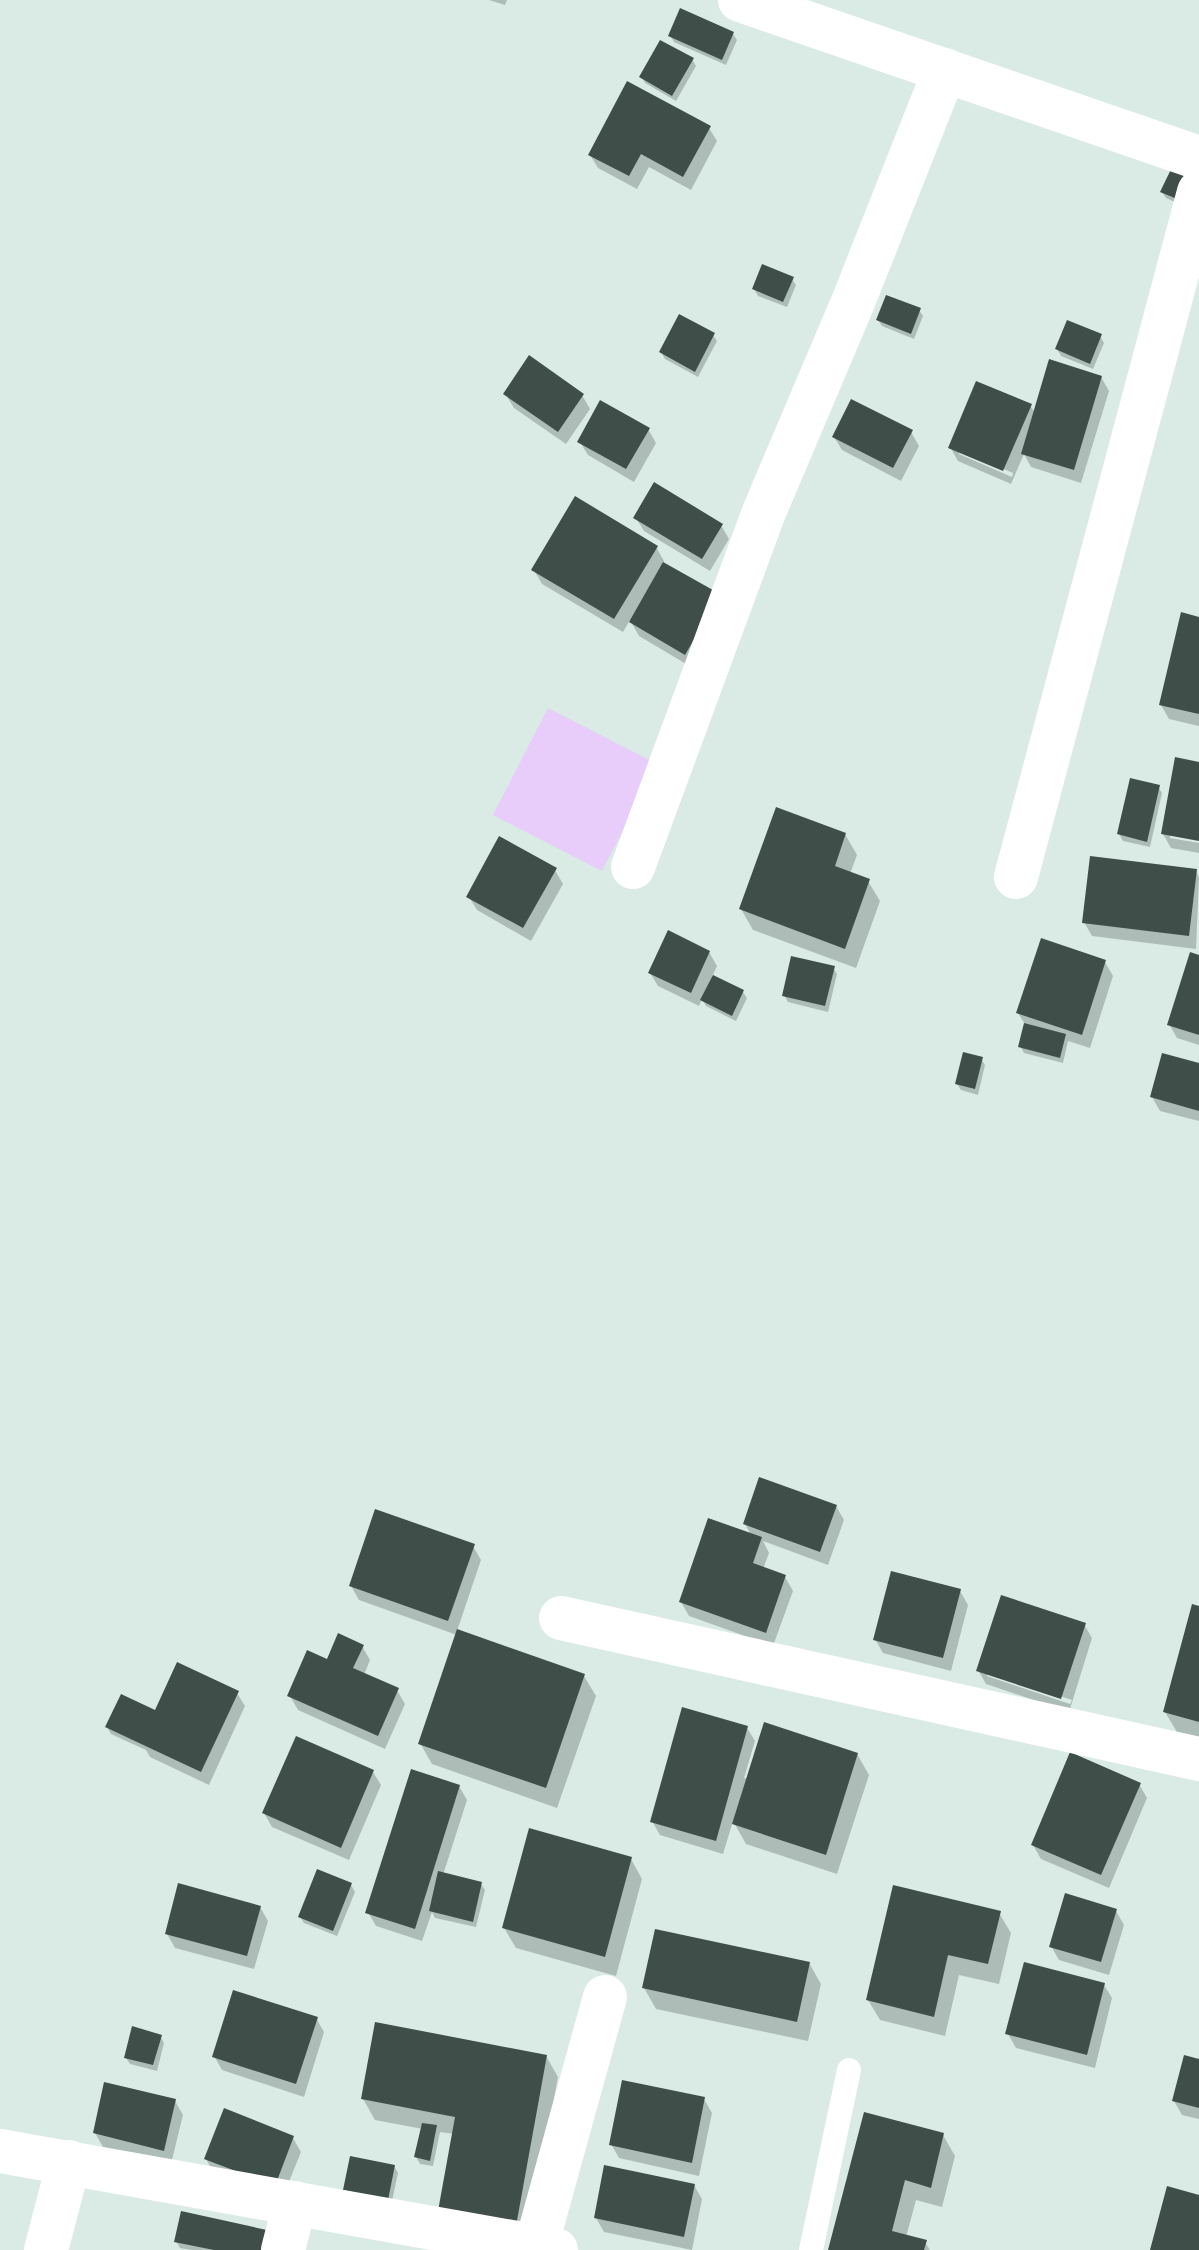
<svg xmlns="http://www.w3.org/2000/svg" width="1199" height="2250" viewBox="0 0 1199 2250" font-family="Karla,sans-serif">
  <rect width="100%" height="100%" fill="#daebe5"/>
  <path fill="#e8ccfa" d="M548,708L657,764L602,871L493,815Z"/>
  <path fill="#0003" fill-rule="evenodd" d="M489,0H507L505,5Z
    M733,34L737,40L726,65L674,42L670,35Z
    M692,59L696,66L676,101L645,83L642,77Z
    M709,128L717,141L691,190L649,167L637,189L598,168L590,155Z
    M1176,164L1190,209L1166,198L1162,192Z
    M792,279L796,285L787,307L758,296L754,289Z
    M919,310L923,316L914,339L882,326L878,320Z
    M713,335L717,341L698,377L665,359L661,352Z
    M1100,336L1104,343L1093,369L1061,356L1057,349Z
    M1101,377L1109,391L1081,483L1031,467L1024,454L1011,484L958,461L950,447L1030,405L1035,413ZM959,450L1013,473L1012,477L959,454Z
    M506,395H582L590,409L566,444L514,408Z
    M648,429L656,443L634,482L588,455L580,442Z
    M911,432L919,446L901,481L842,450L834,437Z
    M636,518L721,525L729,539L710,571L644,531Z
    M656,547L664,561L663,564L718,596L693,668L639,636L630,620L623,632L542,584L534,570Z
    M1199,619V726L1169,719L1161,705Z
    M1199,764V839L1170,834V838L1199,843V853L1171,848L1163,834Z
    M1158,787L1162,793L1150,847L1123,841L1119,834Z
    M845,834L857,855L850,874L868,881L880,901L856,968L753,930L741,909Z
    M555,870L563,884L531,941L477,910L469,897Z
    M1196,871L1199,877L1196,949L1092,936L1084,922Z
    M709,952L717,966L712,977L743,992L747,998L736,1021L706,1006L702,999L699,1006L658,986L650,973Z
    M1199,957V1045L1177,1038L1169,1024Z
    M1105,962L1113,976L1090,1048L1068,1041L1063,1063L1024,1053L1020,1046L1026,1026L1018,1013Z
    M833,968L837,974L828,1012L788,1002L784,995Z
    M981,1059L985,1065L978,1095L961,1090L957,1084Z
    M1199,1065V1121L1160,1111L1152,1097Z
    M836,1506L844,1520L828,1565L763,1541L769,1553L763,1569L785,1577L793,1591L773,1646L689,1616L681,1602L751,1535L745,1524Z
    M473,1546L481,1560L457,1631L584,1676L596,1696L557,1808L432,1764L420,1743L457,1635L359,1600L351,1586Z
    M960,1591L968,1605L951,1671L883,1653L875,1639Z
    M1199,1608V1738L1177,1732L1165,1712Z
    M1084,1624L1092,1638L1069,1712L986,1684L978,1670ZM987,1672L1072,1700L1070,1704L987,1676Z
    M362,1646L370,1660L364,1675L397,1690L405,1704L385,1749L298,1710L290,1696L328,1661Z
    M237,1693L245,1706L209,1785L150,1757L146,1750L111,1734L107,1727L154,1711Z
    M747,1728L755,1741L744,1778L748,1779L857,1754L869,1775L837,1874L746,1844L733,1821L723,1854L660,1835L652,1821Z
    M373,1772L381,1785L349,1860L272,1827L264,1813Z
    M1139,1784L1147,1798L1109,1888L1041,1859L1033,1845Z
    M459,1786L467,1800L443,1875L481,1884L485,1890L476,1927L435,1918L432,1912L422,1941L376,1926L368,1912Z
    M631,1859L642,1879L616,1976L516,1948L504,1928Z
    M351,1885L355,1892L337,1936L304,1923L300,1917Z
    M260,1907L268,1921L254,1969L175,1948L167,1934Z
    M1116,1911L1124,1925L1109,1975L1059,1960L1051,1946Z
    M999,1913L1011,1933L999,1984L959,1975L945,2036L880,2020L868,2000Z
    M809,1963L821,1984L808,2041L656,2009L644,1988Z
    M1104,1985L1112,1998L1095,2068L1016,2048L1008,2034Z
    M316,2018L324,2032L304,2097L222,2070L214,2056Z
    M160,2036L164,2043L157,2071L130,2064L126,2058Z
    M546,2056L558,2077L527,2246L454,2134L440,2132L433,2166L420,2164L416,2157L423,2129L375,2120L363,2099Z
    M1199,2061V2119L1182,2115L1174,2101Z
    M704,2099L712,2113L699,2176L619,2158L611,2144Z
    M175,2101L183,2115L171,2164L103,2147L95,2133Z
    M943,2135L955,2156L942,2207L916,2200L906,2237L925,2242L930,2250H830Z
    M293,2138L301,2152L282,2199L214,2173L206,2159Z
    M352,2158L394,2166L398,2173L391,2206Z
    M694,2185L702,2199L692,2250L604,2232L596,2218Z
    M176,2241L282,2250H191L180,2248Z"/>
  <path fill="#3f4e48" d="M680,8L734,32L722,60L668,36Z
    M660,40L694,58L672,96L639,77Z
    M627,81L711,126L683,177L641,154L629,176L588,155Z
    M1175,161L1199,171L1187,203L1160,192Z
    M762,264L794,277L783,302L752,289Z
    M886,295L921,308L911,334L876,320Z
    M679,314L715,333L695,372L659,352Z
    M1067,320L1102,334L1090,364L1055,349Z
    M529,355L584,394L558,432L503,394Z
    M1049,359L1102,376L1074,470L1021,454Z
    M976,381L1032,404L1003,471L948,448Z
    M851,399L913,430L893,468L832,437Z
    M600,400L650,428L626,469L577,442Z
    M654,482L723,524L702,559L633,518Z
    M575,496L658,546L614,619L531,570Z
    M663,562L720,594L685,655L629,622Z
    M1181,612L1199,617V714L1159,705Z
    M1175,757L1199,762V841L1161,834Z
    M1130,778L1160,785L1147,842L1117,834Z
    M776,807L846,833L835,866L870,879L845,949L739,909Z
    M499,836L557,868L523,928L466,897Z
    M1090,856L1197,869L1189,936L1082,923Z
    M668,930L710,951L691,993L648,973Z
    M1041,938L1106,960L1082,1035L1016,1013Z
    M1190,952L1199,955V1035L1167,1025Z
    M791,956L835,966L825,1006L782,996Z
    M713,975L744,990L732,1016L700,1000Z
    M1024,1023L1066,1034L1060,1058L1018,1047Z
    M963,1052L983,1057L975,1089L955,1084Z
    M1162,1053L1199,1063V1111L1150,1097Z
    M759,1477L837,1505L820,1552L743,1524Z
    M375,1509L475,1544L448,1621L349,1586Z
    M708,1518L762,1537L753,1563L786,1575L766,1633L679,1602Z
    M891,1571L961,1589L943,1658L873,1640Z
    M1001,1595L1086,1623L1061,1699L976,1671Z
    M1192,1604L1199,1606V1722L1163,1712Z
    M457,1629L585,1674L546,1788L418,1744Z
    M338,1633L364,1645L353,1668L399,1688L378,1736L287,1696L307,1650L327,1659Z
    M177,1662L239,1691L201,1772L105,1727L121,1694L155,1710Z
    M682,1707L748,1726L716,1841L650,1822Z
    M764,1722L858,1753L826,1855L732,1824Z
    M296,1736L374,1770L341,1848L262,1813Z
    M1070,1752L1141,1783L1101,1875L1031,1845Z
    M411,1769L460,1785L415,1929L365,1913Z
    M529,1828L632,1857L605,1957L502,1928Z
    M317,1869L352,1883L333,1931L298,1917Z
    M438,1871L482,1882L473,1922L429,1911Z
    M178,1883L261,1906L247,1956L165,1934Z
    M893,1885L1001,1911L988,1964L948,1955L934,2017L866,2000Z
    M1065,1893L1117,1909L1101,1962L1049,1947Z
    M655,1929L810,1962L797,2022L642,1988Z
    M1024,1962L1105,1983L1087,2055L1005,2034Z
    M233,1990L318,2017L296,2084L212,2057Z
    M375,2022L547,2055L516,2226L438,2211L455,2117L361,2099Z
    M132,2026L162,2035L153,2065L124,2058Z
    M1184,2055L1199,2059V2108L1172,2101Z
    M622,2080L705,2097L692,2163L609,2145Z
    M104,2082L176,2099L164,2151L93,2133Z
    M224,2108L294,2136L275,2186L204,2159Z
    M864,2112L944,2133L931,2188L905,2180L892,2231L927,2240L924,2250H828Z
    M422,2123L437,2125L430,2161L414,2157Z
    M350,2156L395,2165L388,2200L343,2190Z
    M604,2165L695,2184L684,2237L594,2218Z
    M1167,2186L1199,2195V2250H1150Z
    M181,2211L276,2232L272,2250H214L174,2242Z"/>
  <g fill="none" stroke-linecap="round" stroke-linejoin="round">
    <path stroke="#fff" stroke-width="24" d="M811,2250L849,2070"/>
    <path stroke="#fff" stroke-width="44" d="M633,867L764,512L853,302L945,70
      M1016,877L1199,192
      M561,1618L1199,1759
      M0,2151L556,2250
      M46,2250L69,2162
      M283,2250L295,2203
      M535,2250L605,1997"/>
    <path stroke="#fff" stroke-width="44" d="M740,0L1199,158"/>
  </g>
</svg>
